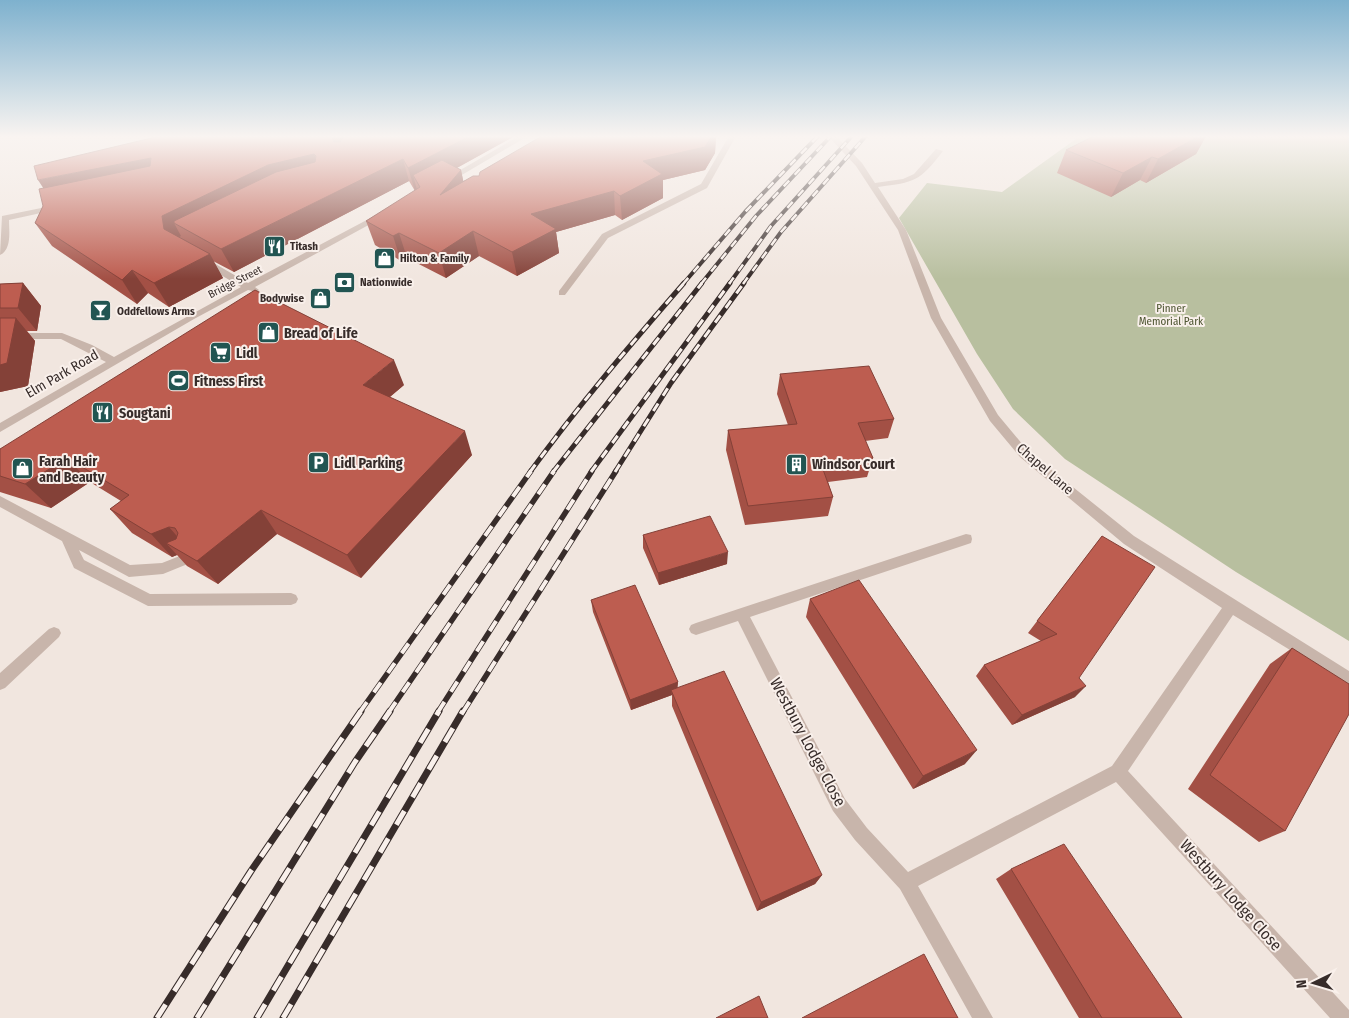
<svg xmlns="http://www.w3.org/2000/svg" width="1349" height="1018" viewBox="0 0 1349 1018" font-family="'Fira Sans Condensed',sans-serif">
  <rect width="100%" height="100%" fill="#f1e6df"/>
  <path fill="#b8bf9f" d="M1080,136H1349V641L1236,572L1065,459L1013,409L977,354L899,218L927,183L1002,192Z"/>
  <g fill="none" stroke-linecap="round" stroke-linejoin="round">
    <path fill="#c8b5ab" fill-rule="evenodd" d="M519,136H528L450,182L443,180Z
      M729,136H736L707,188L608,238L565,295H559V291L602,234L701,184Z
      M828,136H836L862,163L875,183L903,179L914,174L936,149L943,151C919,182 915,182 878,187L906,230L941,318L998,415L1028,451L1134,536L1349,671V686L1233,615L1128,771L1349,1010V1018H1330L1116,782L918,886L993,1018H972L900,889L855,840L833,811L738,621L696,635L691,633L689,629L691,625L696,623L966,534L971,535L972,539L971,543L750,617L845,799L867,828L908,872L1112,766L1222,608L1124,544L1020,457L990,421L931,318L898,230L856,166Z
      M56,205L60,207L59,209L9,220C9,231 12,249 0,255L2,216Z
      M378,214L385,216L255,287L259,290L257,292L248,290L194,319L0,432V423L106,362L61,339H0V333H62L92,345L114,357L241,287L201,263V259H207L248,283Z
      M0,496L130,565L162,563L190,552L195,553L197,557L195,561L163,574L129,577L79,550L84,560L150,594L291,593L296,595L298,599L296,603L291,605L148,606L74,568L62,541L0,507Z
      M54,627L59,629L61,633L59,637L5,688L0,690V673L49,629Z"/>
    <defs>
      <path id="rail-far3" d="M683,284L745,212L818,136
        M701,284L756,216L831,136
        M729,284L771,226L852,136
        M743,284L781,232L866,136"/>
      <path id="rail-far2" d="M530,472C578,406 631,344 684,283
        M553,472L702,283
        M591,472L730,283
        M615,472L671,383L744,283"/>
      <path id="rail-far1" d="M360,712L531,471
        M389,712L554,471
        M438,712L592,471
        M463,712L616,471"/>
      <path id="rail" d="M157,1018L251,871L361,711
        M197,1018L355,762L390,711
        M257,1018L439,711
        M283,1018L463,711"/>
    </defs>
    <use href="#rail-far3" stroke="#372c2a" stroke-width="4"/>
    <use href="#rail-far2" stroke="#372c2a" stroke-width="5"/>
    <use href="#rail-far1" stroke="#372c2a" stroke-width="5.5"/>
    <use href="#rail" stroke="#372c2a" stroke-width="7"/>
    <use href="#rail-far3" stroke="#f9f0eb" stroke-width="2.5" stroke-dasharray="8" stroke-linecap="butt"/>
    <use href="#rail-far2" stroke="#f9f0eb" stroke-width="3" stroke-dasharray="9" stroke-linecap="butt"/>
    <use href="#rail-far1" stroke="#f9f0eb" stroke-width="4" stroke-dasharray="12" stroke-linecap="butt"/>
    <use href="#rail" stroke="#f9f0eb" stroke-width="5" stroke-dasharray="16" stroke-linecap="butt"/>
  </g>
  <path fill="#a35045" d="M160,136H513L511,138L457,168L461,170L463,181L479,176L542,136H716L715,153L705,170L663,180V198L622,220L615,215L556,232L559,253L517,276L479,256L446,278L407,258L401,261L375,245L366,221L415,191L409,181L234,272L213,261L223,278L169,307L148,293L137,304L52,246L35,223L43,206V188Z
    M1094,136H1206L1196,154L1146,183L1140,180L1111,197L1057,173L1066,150Z
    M23,283L41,306L37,331H27L35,341L28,386L0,392V284Z
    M780,374L894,419L888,438L865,441L873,458L867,477L828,482L833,497L828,516L745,525L726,450L728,430L788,425L777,394Z
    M404,385L390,397L472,455L361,578L277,534L218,584L187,566L177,555L172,557L132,533L110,509L121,501L90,482L51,508L0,492V449Z
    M643,535L727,564L659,585L643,548Z
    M1102,536L1075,697L1012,725L976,676L984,665L1041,641L1028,633Z
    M810,599L965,764L913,789L806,617Z
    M591,600L678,682L677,688L822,875L815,884L757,911L672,706V695L631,710L593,612Z
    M1292,648L1285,831L1259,842L1188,789L1270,664Z
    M1011,869L1182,1018H1079L996,879Z"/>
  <path fill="#844138" d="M332,136H354L339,159L332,137Z
    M470,136H513L511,138L420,188L413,175L417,190L415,191L408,168Z
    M712,136H716L715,153L705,170L663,180V198L622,220L620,196L643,161Z
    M1199,136H1206L1196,154L1146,183L1158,159Z
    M314,154L323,176L174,223L181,236L175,239L164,229L162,216L268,165Z
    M1152,157L1140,180L1111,197L1123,173Z
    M151,158L163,181L53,203L38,180Z
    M403,159L409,181L234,272L221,249Z
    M461,170L466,194L440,195Z
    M614,191L615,215L556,232L559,253L517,276L512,252L531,214Z
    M473,231L479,256L446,278L439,253Z
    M399,233L407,258L401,261L393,236Z
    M210,254L223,278L169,307L154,283Z
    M132,270L148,293L137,304L122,280Z
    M23,283L41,306L37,331L18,308Z
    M16,318L35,341L28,386L0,392V365Z
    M394,360L404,385L374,410L363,385Z
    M465,431L472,455L361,578L347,555Z
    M67,458L90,482L51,508L25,484Z
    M261,510L277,534L218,584L197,561Z
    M169,527L189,550L166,543L177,555L172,557L151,534Z
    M728,552L727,564L659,585L658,573Z
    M678,682L677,693L671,690L672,695L631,710L630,700Z
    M1086,686L1075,697L1012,725L1022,715Z
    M977,750L965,764L913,789L923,776Z
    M822,875L815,884L757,911L761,902Z"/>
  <path fill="#bd5d50" stroke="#844138" d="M160,136H332V137L334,142H340L344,136H470L408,168L403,159L221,249L174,223V221L276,172L315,162L316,156L314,154L268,165L162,216L164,229L210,254L154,283L132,270L122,280L35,223L43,206L39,189L150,166L151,158L38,180L34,166Z
    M542,136H712L705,147L643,161L662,174L620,196L614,191L531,214L556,229L512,252L473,231L439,253L399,233L393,236L366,221L420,187L413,175L442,160L461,170L440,195L473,176H479L480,172Z
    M1094,136H1199L1158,159L1152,157L1123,173L1066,150Z
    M23,283L18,308H0V284Z
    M255,290L394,360L363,385L465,431L347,555L261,510L197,561L166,543L176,539L178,533L175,528L169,527L151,534L110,509L129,495L67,458L25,484L0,476V449Z
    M0,318H16L7,363L0,365Z
    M869,366L894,419L858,423L873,458L821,464L833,497L748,506L728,430L797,424L780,374Z
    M710,516L728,552L658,573L643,535Z
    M1102,536L1155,567L1079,678L1086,686L1022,715L984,665L1057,634L1037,621Z
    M859,580L977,750L923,776L810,599Z
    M635,585L678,682L630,700L591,600Z
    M1292,648L1349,684V714L1285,831L1210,775Z
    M724,671L822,875L761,902L671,690Z
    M1064,844L1182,1018H1102L1011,869Z
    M924,954L958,1018H802Z
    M759,996L768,1018H716Z"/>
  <linearGradient id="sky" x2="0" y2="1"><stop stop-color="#7eb1ce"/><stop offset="0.49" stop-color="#f9f4f1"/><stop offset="1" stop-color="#f9f4f1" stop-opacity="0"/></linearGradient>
  <rect width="1349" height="279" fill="url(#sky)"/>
  <defs>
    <symbol id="restaurant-square" viewBox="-11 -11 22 22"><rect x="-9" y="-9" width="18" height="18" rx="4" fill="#225552" stroke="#f9f0eb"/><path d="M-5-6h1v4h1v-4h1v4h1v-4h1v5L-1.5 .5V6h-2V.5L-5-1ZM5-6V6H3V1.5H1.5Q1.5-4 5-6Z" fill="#fff"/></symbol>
    <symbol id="shop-square" viewBox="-11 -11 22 22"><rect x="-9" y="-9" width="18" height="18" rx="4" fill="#225552" stroke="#f9f0eb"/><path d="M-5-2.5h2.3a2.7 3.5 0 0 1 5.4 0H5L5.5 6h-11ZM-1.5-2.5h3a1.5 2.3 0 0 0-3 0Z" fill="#fff"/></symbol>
    <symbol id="bank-square" viewBox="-11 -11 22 22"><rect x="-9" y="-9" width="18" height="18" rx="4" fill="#225552" stroke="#f9f0eb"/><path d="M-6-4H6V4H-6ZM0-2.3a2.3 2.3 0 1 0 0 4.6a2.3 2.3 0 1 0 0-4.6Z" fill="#fff"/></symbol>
    <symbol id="bar-square" viewBox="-11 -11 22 22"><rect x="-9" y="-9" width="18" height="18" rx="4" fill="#225552" stroke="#f9f0eb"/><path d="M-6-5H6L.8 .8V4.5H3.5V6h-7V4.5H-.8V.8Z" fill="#fff"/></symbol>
    <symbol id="supermarket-square" viewBox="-11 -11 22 22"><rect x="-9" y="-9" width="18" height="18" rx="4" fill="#225552" stroke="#f9f0eb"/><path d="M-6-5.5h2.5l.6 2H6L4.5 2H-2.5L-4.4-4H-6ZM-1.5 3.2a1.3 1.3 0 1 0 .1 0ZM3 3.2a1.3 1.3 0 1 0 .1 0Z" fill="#fff"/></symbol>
    <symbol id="stadium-square" viewBox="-11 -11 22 22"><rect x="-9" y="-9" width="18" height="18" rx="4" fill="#225552" stroke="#f9f0eb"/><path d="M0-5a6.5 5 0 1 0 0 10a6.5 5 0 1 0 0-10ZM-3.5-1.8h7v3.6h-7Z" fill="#fff"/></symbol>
    <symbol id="parking-square" viewBox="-11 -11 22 22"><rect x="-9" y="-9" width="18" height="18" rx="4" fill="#225552" stroke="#f9f0eb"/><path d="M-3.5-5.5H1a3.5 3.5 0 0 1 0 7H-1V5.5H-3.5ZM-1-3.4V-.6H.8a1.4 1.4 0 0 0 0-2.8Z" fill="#fff"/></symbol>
    <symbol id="building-square" viewBox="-11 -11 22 22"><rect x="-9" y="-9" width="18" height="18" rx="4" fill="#225552" stroke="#f9f0eb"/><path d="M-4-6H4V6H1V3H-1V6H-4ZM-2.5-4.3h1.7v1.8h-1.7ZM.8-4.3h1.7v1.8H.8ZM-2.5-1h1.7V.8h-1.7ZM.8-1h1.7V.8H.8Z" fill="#fff"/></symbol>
  </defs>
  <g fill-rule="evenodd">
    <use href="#restaurant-square" x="262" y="234" width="25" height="25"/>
    <use href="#shop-square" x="372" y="246" width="25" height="25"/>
    <use href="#bank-square" x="332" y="270" width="25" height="25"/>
    <use href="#shop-square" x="308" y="286" width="25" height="25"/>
    <use href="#bar-square" x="88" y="298" width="25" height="25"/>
    <use href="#shop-square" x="256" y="320" width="25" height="25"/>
    <use href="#supermarket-square" x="208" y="340" width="25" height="25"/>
    <use href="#stadium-square" x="166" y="368" width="25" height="25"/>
    <use href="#restaurant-square" x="90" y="400" width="25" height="25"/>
    <use href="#parking-square" x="306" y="450" width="25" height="25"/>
    <use href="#building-square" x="784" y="452" width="25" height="25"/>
    <use href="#shop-square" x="10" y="456" width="25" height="25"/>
  </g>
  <g text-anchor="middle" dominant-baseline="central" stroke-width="4" stroke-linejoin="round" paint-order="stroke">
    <g font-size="11" font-weight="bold" fill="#372c2a" stroke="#f9f0eb" text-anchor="start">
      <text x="290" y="246">Titash</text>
      <text x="400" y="258">Hilton &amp; Family</text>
      <text x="360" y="282">Nationwide</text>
      <text x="304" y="298" text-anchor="end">Bodywise</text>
      <text x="117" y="311">Oddfellows Arms</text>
    </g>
    <g font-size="11" fill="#372c2a" stroke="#f9f0eb">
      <text transform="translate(235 282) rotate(-27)">Bridge Street</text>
    </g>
    <g font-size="11" fill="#4b532f" stroke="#f9f0eb">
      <text x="1171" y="308">Pinner<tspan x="1171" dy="13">Memorial Park</tspan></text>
    </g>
    <g font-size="14" font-weight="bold" fill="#372c2a" stroke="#f9f0eb" text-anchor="start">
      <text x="284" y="333">Bread of Life</text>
      <text x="236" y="353">Lidl</text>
      <text x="194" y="381">Fitness First</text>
      <text x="119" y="413">Sougtani</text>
      <text x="39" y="461">Farah Hair<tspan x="39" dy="16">and Beauty</tspan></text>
      <text x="334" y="463">Lidl Parking</text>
      <text x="812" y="464">Windsor Court</text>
    </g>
    <g font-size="14" fill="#372c2a" stroke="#f9f0eb">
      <text transform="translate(62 374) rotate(-30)">Elm Park Road</text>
      <text transform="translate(1045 469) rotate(41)">Chapel Lane</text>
    </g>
    <g font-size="16" fill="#372c2a" stroke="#f9f0eb">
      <text transform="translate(808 742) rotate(62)">Westbury Lodge Close</text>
      <text transform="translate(1231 895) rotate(48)">Westbury Lodge Close</text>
    </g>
  </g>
  <g transform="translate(1314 983) rotate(265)" stroke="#f9f0eb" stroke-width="4" paint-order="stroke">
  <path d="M0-4L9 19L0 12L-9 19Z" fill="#372c2a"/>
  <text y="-8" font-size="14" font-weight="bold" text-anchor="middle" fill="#372c2a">N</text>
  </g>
</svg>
